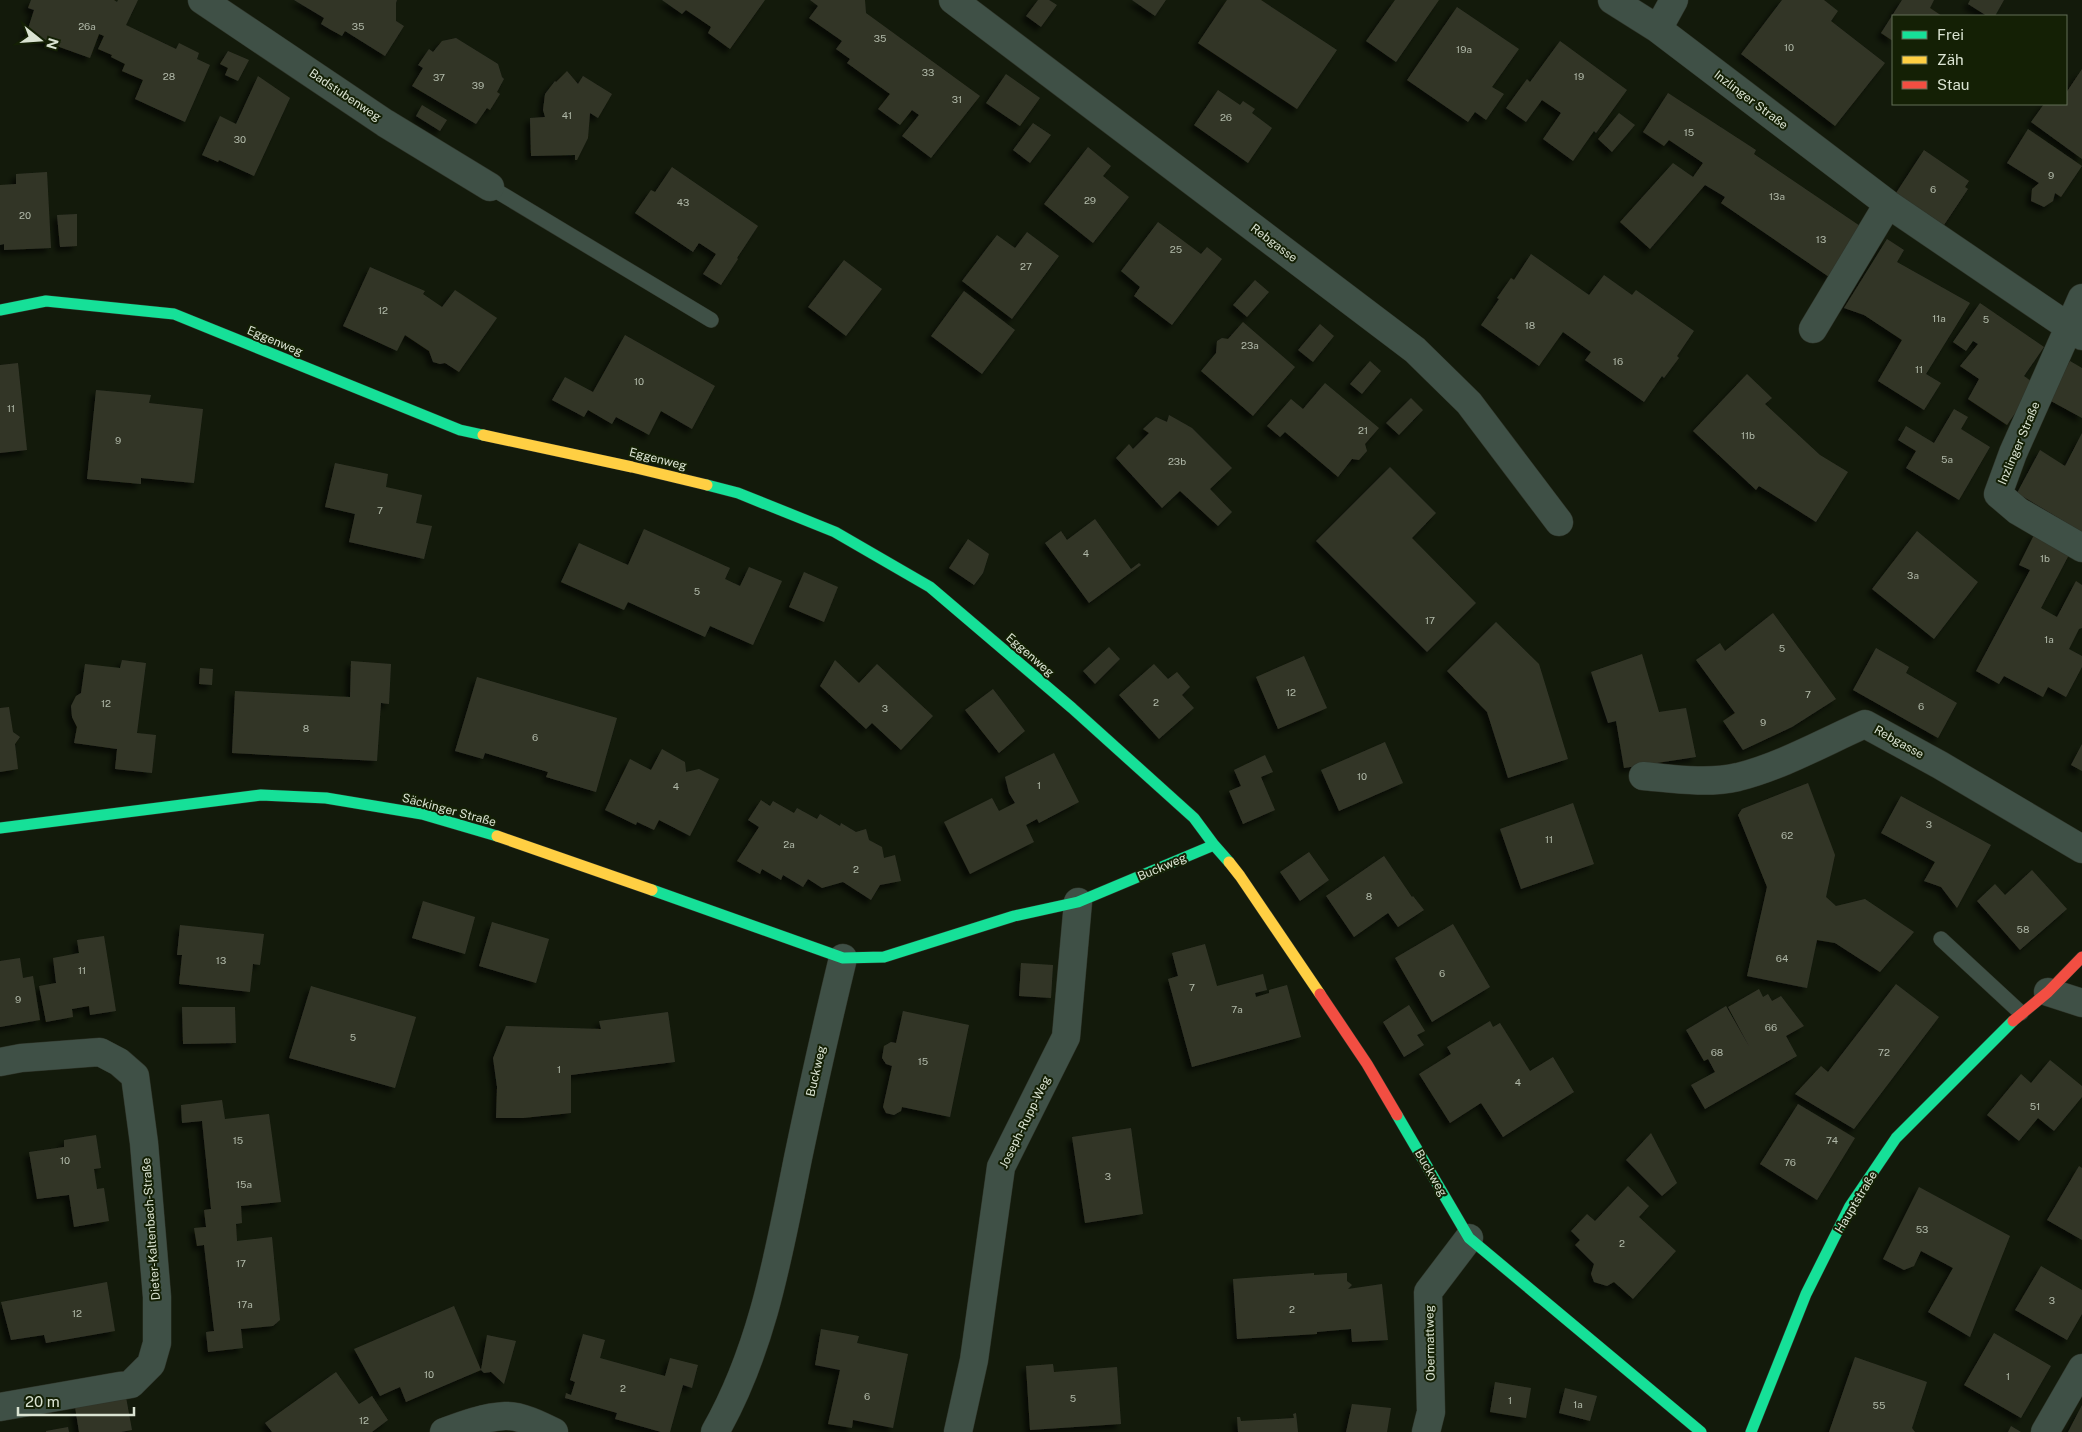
<svg xmlns="http://www.w3.org/2000/svg" width="2082" height="1432" viewBox="0 0 2082 1432" font-family="'Public Sans',sans-serif">
  <defs>
    <filter id="shadow"><feDropShadow dx="-4.5" dy="4.5" stdDeviation="2.5" flood-color="#0009"/></filter>
  </defs>
  <rect width="100%" height="100%" fill="#131a0b"/>
  <path fill="#333528" filter="url(#shadow)" d="M31,0H114L117,2L118,0H138L126,25L176,49L179,43L199,53L197,59L210,65L185,122L135,99L143,80L122,71L125,64L111,57L112,55L98,49L104,36L99,34L90,58L26,35L34,10L28,8Z
    M294,0H397L396,3V21L404,26L385,56L345,31L342,36L331,30L321,24L324,18Z
    M662,0H765L730,49L708,33L711,27L686,10L682,14Z
    M810,0H865L866,13L980,96L931,158L902,136L919,115L912,110L900,125L878,109L890,94L847,63L850,59L836,49L842,41L809,18L818,6Z
    M1038,0H1049L1057,5L1041,27L1026,16Z
    M1132,0H1166L1155,16Z
    M1227,0H1261L1337,50L1297,109L1198,43Z
    M1395,0H1439L1396,62L1366,41Z
    M1782,0H1824L1838,11L1831,21L1885,63L1835,126L1741,54Z
    M1902,0H1934L1930,8L1942,16H1893V41L1881,33Z
    M1970,0H2004L1995,16H1987L1968,4Z
    M1457,7L1519,49L1492,87L1504,94L1486,120L1475,112L1468,122L1407,80Z
    M456,38L498,64L502,77L504,79L497,92L500,94L490,110L487,108L476,124L412,86L423,68L418,65L429,49L433,52L442,41Z
    M1560,41L1627,90L1596,133L1594,131L1573,161L1543,139L1561,113L1542,100L1526,122L1506,108L1527,79L1530,82Z
    M228,51L249,60L238,81L225,75L228,68L220,64Z
    M2082,69V159L2031,122L2044,104H2066V93Z
    M567,71L578,84L583,76L612,94L598,118L590,113L588,138L577,160H575V155L531,156L530,118L545,117L543,110L545,94L555,81L556,82Z
    M1006,74L1040,98L1020,126L986,103Z
    M258,76L290,98L254,176L219,160L218,162L202,155L220,116L236,124Z
    M1218,90L1240,105L1243,101L1255,109L1252,113L1272,128L1248,163L1194,125Z
    M1668,93L1756,150L1754,154L1863,228L1829,277L1721,203L1725,197L1705,185L1650,249L1620,222L1673,163L1693,177L1703,163L1669,140L1664,146L1643,132Z
    M422,105L447,120L440,131L416,116Z
    M1619,113L1635,125L1612,152L1598,139Z
    M1033,123L1051,135L1030,163L1013,150Z
    M2028,129L2082,166L2061,197L2055,193L2053,201L2044,207L2031,201L2032,189L2039,183L2007,163Z
    M1088,147L1111,166L1103,176L1129,197L1093,243L1044,204Z
    M1924,150L1969,181L1965,187L1968,189L1944,225L1896,193Z
    M672,167L758,226L737,258L738,259L721,285L703,274L716,254L699,243L693,252L635,213L651,190L655,192Z
    M47,172L51,248L4,250V244L0,245V185L16,184V174Z
    M77,214V246L60,247L57,215Z
    M1158,222L1201,254L1207,247L1222,259L1172,325L1134,296L1140,287L1121,271Z
    M1027,232L1059,256L1012,319L962,281L997,235L1015,248Z
    M1887,239L1904,250L1897,262L1970,303L1926,374L1941,383L1924,410L1878,381L1902,340L1864,315L1844,308Z
    M1531,254L1589,295L1604,275L1632,295L1636,290L1694,331L1677,356L1679,358L1664,378L1662,376L1644,402L1585,360L1591,352L1563,332L1539,366L1481,325L1499,299L1497,298L1511,278L1514,280Z
    M844,260L882,289L846,336L808,307Z
    M370,267L425,291L423,294L442,307L455,290L497,318L459,372L445,363L440,364L433,362L429,351L405,335L397,351L343,326Z
    M1255,280L1269,292L1247,317L1233,305Z
    M964,291L1015,330L982,374L931,336Z
    M1980,303L2044,347L2024,376L2035,384L2007,425L1968,399L1979,379L1960,366L1978,344L1973,341L1966,351L1953,342Z
    M1243,322L1295,367L1253,416L1201,371L1216,353L1217,341L1222,338L1228,339Z
    M1320,324L1334,336L1313,362L1298,350Z
    M625,335L715,386L692,429L661,411L649,435L616,417L612,424L588,410L584,417L552,400L565,377L593,392Z
    M1370,361L1381,371L1362,394L1350,384Z
    M2070,361L2082,368V418L2049,400Z
    M18,363L27,450L0,453V365Z
    M1747,374L1772,398L1765,404L1820,455L1848,472L1816,522L1759,486L1756,490L1693,431Z
    M1325,383L1379,428L1365,444L1367,451L1359,460L1352,459L1338,477L1285,432L1280,437L1267,426L1291,399L1303,409Z
    M96,390L151,395L149,403L203,409L194,483L141,478V484L87,479Z
    M1411,398L1423,410L1399,435L1386,423Z
    M1954,409L1968,417L1961,429L1990,447L1959,500L1906,468L1916,451L1898,440L1906,426L1934,443Z
    M1169,415L1192,428L1232,468L1210,489L1232,512L1218,526L1180,491L1162,508L1116,458L1129,444L1133,449L1149,433L1143,429L1156,417L1167,422Z
    M2082,433V532L2017,493L2040,450L2065,466Z
    M335,463L388,474L386,487L422,495L416,523L432,526L424,559L349,542L355,514L325,507Z
    M1390,467L1436,513L1412,538L1476,603L1427,652L1316,541Z
    M1095,519L1131,569L1139,563L1141,565L1089,603L1045,543L1061,531L1067,540Z
    M644,529L730,568L725,579L740,586L749,567L782,581L753,645L710,626L705,637L628,602L624,610L561,582L579,543L628,565Z
    M1917,531L1978,582L1934,639L1872,589Z
    M2035,533L2071,551L2041,608L2057,617L2076,581L2082,585V628L2079,629L2069,649L2082,656V667L2066,697L2048,687L2043,697L2004,676L1999,684L1976,671L2030,570L2019,565Z
    M968,539L989,554L983,573L974,585L949,568Z
    M804,572L838,587L824,622L789,607Z
    M1773,613L1836,699L1792,727L1743,750L1723,721L1735,713L1696,660L1720,643L1725,651Z
    M1496,622L1539,664L1568,759L1508,778L1487,712L1447,671Z
    M1109,647L1120,659L1095,684L1083,671Z
    M1876,648L1909,667L1906,673L1957,703L1938,738L1853,690Z
    M1642,654L1659,712L1686,708L1696,757L1624,768L1616,721L1608,723L1591,672Z
    M1304,656L1327,708L1278,729L1256,677Z
    M122,660L146,663L137,733L156,735L152,773L115,769L117,749L74,743L77,727L72,717L71,706L76,696L81,693L85,664L120,668Z
    M835,660L859,683L877,664L933,716L901,750L872,723L866,729L820,686Z
    M351,661L391,664L389,704L381,703L377,761L232,753L235,691L350,697Z
    M1154,664L1168,679L1177,672L1190,687L1182,695L1194,708L1159,739L1119,695Z
    M200,668L213,669L212,685L199,684Z
    M477,677L617,718L596,792L546,777L548,772L485,753L483,759L455,751Z
    M993,689L1025,731L999,753L965,710Z
    M9,707L13,732L20,737L15,744L18,769L0,772V708Z
    M1385,742L1403,783L1339,811L1321,770Z
    M2082,744V771L2071,765Z
    M662,749L685,762L686,772L699,769L719,779L690,836L659,820L654,830L637,822L636,825L605,810L630,759L651,770Z
    M1054,753L1079,802L1039,823L1037,819L1026,825L1034,842L970,874L944,822L992,798L999,811L1015,803L1009,793L1005,777Z
    M1265,755L1273,772L1261,777L1275,810L1243,824L1229,791L1241,786L1234,770Z
    M1808,783L1835,855L1826,897L1836,906L1865,899L1914,932L1880,972L1835,943L1817,940L1807,988L1747,976L1767,887L1738,815L1742,809Z
    M1901,796L1991,845L1957,908L1941,887L1924,881L1935,862L1881,833Z
    M761,800L770,806L773,801L794,813L797,808L817,819L820,814L840,826L841,823L856,832L866,829L869,840L882,847L884,858L895,855L901,881L880,885L871,900L843,882L822,888L808,879L803,887L783,875L781,880L762,869L760,874L737,861L759,827L748,820Z
    M1573,803L1594,864L1521,889L1500,829Z
    M1309,852L1329,880L1300,901L1280,872Z
    M1384,856L1412,897L1413,896L1424,910L1398,927L1388,913L1354,937L1326,896Z
    M2032,870L2067,909L2020,950L1977,901L1995,884L2005,895Z
    M423,901L475,917L465,954L412,938Z
    M492,922L549,939L536,983L479,966Z
    M1453,924L1490,987L1432,1022L1395,958Z
    M180,925L264,934L260,965L253,964L250,992L179,984L182,955H177Z
    M104,936L116,1011L90,1015L89,1006L72,1009L73,1017L46,1022L39,986L56,983L53,958L79,953L77,940Z
    M1205,944L1217,986L1263,974L1267,990L1255,993L1256,997L1269,993V990L1287,985L1301,1037L1192,1067L1168,979L1178,976L1172,953Z
    M20,958L23,978L33,976L40,1020L0,1027V961Z
    M1021,963L1053,965L1051,998L1019,996Z
    M1896,984L1939,1017L1854,1129L1795,1094L1821,1066L1828,1072Z
    M311,986L416,1017L395,1088L289,1058Z
    M1759,989L1763,997L1768,994L1772,1001L1781,996L1804,1026L1786,1036L1797,1056L1705,1109L1691,1085L1715,1072L1708,1059L1704,1061L1686,1030L1726,1006L1750,1048L1728,1007Z
    M1409,1005L1425,1031L1417,1035L1424,1045L1404,1057L1383,1022Z
    M182,1007H235L236,1043L183,1044Z
    M903,1011L969,1025L950,1117L902,1107L901,1111L894,1115L886,1113L883,1107L892,1066L886,1064L882,1058L884,1046L891,1042L896,1043Z
    M668,1012L675,1062L571,1075V1113L523,1118H496L497,1087L493,1058L506,1026L601,1029L599,1021Z
    M1490,1021L1493,1027L1500,1023L1530,1071L1553,1057L1574,1092L1503,1137L1481,1103L1450,1123L1419,1074L1451,1054L1447,1047Z
    M2050,1060L2082,1086V1097L2054,1131L2038,1118L2019,1141L1987,1115L2021,1074L2031,1083Z
    M222,1100L225,1119L269,1114L281,1202L241,1206L242,1223L236,1224L237,1241L272,1237L280,1320L273,1326L241,1329L243,1348L208,1352L206,1332L214,1331L204,1245L197,1246L194,1228L206,1227L204,1210L211,1209L202,1121L182,1123L181,1105Z
    M1798,1104L1855,1138L1817,1200L1760,1164Z
    M1131,1128L1143,1214L1085,1223L1072,1137Z
    M1651,1133L1677,1183L1662,1196L1626,1160Z
    M96,1135L101,1168L94,1169L97,1189L104,1188L109,1221L74,1227L69,1195L37,1199L29,1152L64,1147V1140Z
    M2079,1166L2082,1168V1240L2047,1220Z
    M1628,1186L1649,1206L1639,1217L1676,1251L1633,1299L1614,1282L1607,1286L1594,1282L1591,1274L1594,1264L1575,1245L1580,1240L1571,1231L1587,1214L1595,1221Z
    M1919,1187L2010,1236L1970,1337L1928,1312L1953,1268L1921,1251L1914,1266L1904,1270L1883,1259Z
    M2041,1266L2082,1290V1314L2067,1340L2015,1310Z
    M1314,1273V1275L1347,1273V1281L1352,1285L1348,1289L1382,1284L1388,1340L1352,1342L1351,1329L1317,1332V1334L1237,1339L1233,1279Z
    M107,1282L115,1331L46,1343L44,1335L11,1340L1,1302Z
    M454,1306L481,1370L487,1335L516,1341L504,1384L491,1372L484,1373L481,1370L406,1402L400,1387L380,1396L354,1349Z
    M821,1329L859,1336L857,1343L908,1354L893,1428L853,1420L852,1428L828,1424L840,1370L815,1365Z
    M1994,1333L2051,1366L2021,1418L1964,1385Z
    M583,1334L605,1340L600,1358L665,1376L670,1358L698,1365L692,1388L683,1385L670,1432H661L615,1419L617,1413L565,1398L566,1393L571,1395L575,1382L570,1380Z
    M1855,1357L1927,1382L1912,1428L1915,1432H1829Z
    M1053,1364L1054,1372L1117,1367L1121,1424L1030,1430L1026,1366Z
    M336,1372L359,1404L372,1396L388,1420L372,1432H272L265,1423Z
    M1495,1382L1531,1388L1526,1418L1490,1412Z
    M1565,1388L1597,1396L1590,1421L1559,1413Z
    M126,1397L132,1430L121,1432H79L75,1407Z
    M1352,1404L1391,1408L1387,1432H1346Z
    M2082,1405V1432H2068Z
    M1296,1413L1298,1432H1238L1237,1417H1240L1241,1421L1294,1418L1293,1414Z
    M2011,1426L2021,1432H2008Z
    M68,1427L69,1432H46V1431Z"/>
  <g fill="none" stroke-linecap="round" stroke-linejoin="round">
    <defs>
      <path id="lane" d="M490,187L711,320
        M1941,939L2021,1013"/>
      <path id="street" d="M202,0L385,123L490,187
        M953,0L1415,350L1469,403L1559,522
        M1612,0L1658,29L1888,204L2082,336
        M1658,29L1674,0
        M2082,298L2013,453L1998,494L2018,511L2082,548
        M1813,329L1888,204
        M1643,776C1675,779 1707,784 1738,777C1782,766 1824,742 1865,724L1940,765L2082,849
        M2048,992L2082,1003
        M0,1062L21,1058L100,1052L119,1062L135,1076L144,1143L157,1297V1343L151,1364L131,1384L0,1407
        M444,1432C463,1425 484,1417 505,1416C520,1415 540,1425 554,1432
        M715,1432C763,1348 779,1252 798,1158C812,1091 827,1024 843,958
        M958,1432L974,1360L1001,1167L1066,1037L1078,902
        M1426,1432L1431,1412L1428,1292L1469,1238
        M2045,1432L2082,1368"/>
      <path id="fast" d="M0,310L46,301L174,314L460,430L483,435
        M707,485L738,493L835,532L930,587L1072,708L1194,818L1214,845
        M0,828L261,795L326,798L422,814L497,836
        M652,890L843,958L884,957L1014,916L1078,902L1214,845L1229,862
        M1397,1115L1469,1238L1701,1432
        M1751,1432L1806,1294L1850,1206L1896,1138L2013,1021"/>
      <path id="slow" d="M483,435L632,467L707,485
        M497,836L652,890
        M1229,862L1240,876L1320,994"/>
      <path id="jam" d="M1320,994L1367,1064L1397,1115
        M2013,1021L2048,992L2082,957"/>
    </defs>
    <use href="#lane" stroke="#2f3429" stroke-width="16"/>
    <use href="#street" stroke="#2f3429" stroke-width="29"/>
    <use href="#fast" stroke="#2f3429" stroke-width="12"/>
    <use href="#slow" stroke="#2f3429" stroke-width="12"/>
    <use href="#jam" stroke="#2f3429" stroke-width="12"/>
    <use href="#lane" stroke="#3f5046" stroke-width="15"/>
    <use href="#street" stroke="#3f5046" stroke-width="28"/>
    <use href="#fast" stroke="#16e098" stroke-width="11"/>
    <use href="#slow" stroke="#ffcf43" stroke-width="11"/>
    <use href="#jam" stroke="#f24e42" stroke-width="11"/>
  </g>
  <g text-anchor="middle" dominant-baseline="central" stroke-width="4" stroke-linejoin="round" paint-order="stroke">
    <g font-size="10" fill="#b0b8a8">
      <text x="87" y="26">26a</text>
      <text x="358" y="26">35</text>
      <text x="880" y="38">35</text>
      <text x="1789" y="47">10</text>
      <text x="1464" y="49">19a</text>
      <text x="928" y="72">33</text>
      <text x="169" y="76">28</text>
      <text x="1579" y="76">19</text>
      <text x="439" y="77">37</text>
      <text x="478" y="85">39</text>
      <text x="957" y="99">31</text>
      <text x="567" y="115">41</text>
      <text x="1226" y="117">26</text>
      <text x="1689" y="132">15</text>
      <text x="240" y="139">30</text>
      <text x="2051" y="175">9</text>
      <text x="1933" y="189">6</text>
      <text x="1777" y="196">13a</text>
      <text x="1090" y="200">29</text>
      <text x="683" y="202">43</text>
      <text x="25" y="215">20</text>
      <text x="1821" y="239">13</text>
      <text x="1176" y="249">25</text>
      <text x="1026" y="266">27</text>
      <text x="383" y="310">12</text>
      <text x="1939" y="318">11a</text>
      <text x="1986" y="319">5</text>
      <text x="1530" y="325">18</text>
      <text x="1250" y="345">23a</text>
      <text x="1618" y="361">16</text>
      <text x="1919" y="369">11</text>
      <text x="639" y="381">10</text>
      <text x="11" y="408">11</text>
      <text x="1363" y="430">21</text>
      <text x="1748" y="435">11b</text>
      <text x="118" y="440">9</text>
      <text x="1947" y="459">5a</text>
      <text x="1177" y="461">23b</text>
      <text x="380" y="510">7</text>
      <text x="1086" y="553">4</text>
      <text x="2045" y="558">1b</text>
      <text x="1913" y="575">3a</text>
      <text x="697" y="591">5</text>
      <text x="1430" y="620">17</text>
      <text x="2049" y="639">1a</text>
      <text x="1782" y="648">5</text>
      <text x="1291" y="692">12</text>
      <text x="1808" y="694">7</text>
      <text x="1156" y="702">2</text>
      <text x="106" y="703">12</text>
      <text x="1921" y="706">6</text>
      <text x="885" y="708">3</text>
      <text x="1763" y="722">9</text>
      <text x="306" y="728">8</text>
      <text x="535" y="737">6</text>
      <text x="1362" y="776">10</text>
      <text x="1039" y="785">1</text>
      <text x="676" y="786">4</text>
      <text x="1929" y="824">3</text>
      <text x="1787" y="835">62</text>
      <text x="1549" y="839">11</text>
      <text x="789" y="844">2a</text>
      <text x="856" y="869">2</text>
      <text x="1369" y="896">8</text>
      <text x="2023" y="929">58</text>
      <text x="1782" y="958">64</text>
      <text x="221" y="960">13</text>
      <text x="82" y="970">11</text>
      <text x="1442" y="973">6</text>
      <text x="1192" y="987">7</text>
      <text x="18" y="999">9</text>
      <text x="1237" y="1009">7a</text>
      <text x="1771" y="1027">66</text>
      <text x="353" y="1037">5</text>
      <text x="1717" y="1052">68</text>
      <text x="1884" y="1052">72</text>
      <text x="923" y="1061">15</text>
      <text x="559" y="1069">1</text>
      <text x="1518" y="1082">4</text>
      <text x="2035" y="1106">51</text>
      <text x="238" y="1140">15</text>
      <text x="1832" y="1140">74</text>
      <text x="65" y="1160">10</text>
      <text x="1790" y="1162">76</text>
      <text x="1108" y="1176">3</text>
      <text x="244" y="1184">15a</text>
      <text x="1922" y="1229">53</text>
      <text x="1622" y="1243">2</text>
      <text x="241" y="1263">17</text>
      <text x="2052" y="1300">3</text>
      <text x="245" y="1304">17a</text>
      <text x="1292" y="1309">2</text>
      <text x="77" y="1313">12</text>
      <text x="429" y="1374">10</text>
      <text x="2008" y="1376">1</text>
      <text x="623" y="1388">2</text>
      <text x="867" y="1396">6</text>
      <text x="1073" y="1398">5</text>
      <text x="1510" y="1400">1</text>
      <text x="1578" y="1404">1a</text>
      <text x="1879" y="1405">55</text>
      <text x="364" y="1420">12</text>
    </g>
    <g font-size="12" fill="#dae3d2" stroke="#142005">
      <text transform="translate(345 95) rotate(34)">Badstubenweg</text>
      <text transform="translate(1751 100) rotate(37)">Inzlinger Straße</text>
      <text transform="translate(1274 243) rotate(37)">Rebgasse</text>
      <text transform="translate(275 341) rotate(23)">Eggenweg</text>
      <text transform="translate(2019 443) rotate(-67)">Inzlinger Straße</text>
      <text transform="translate(658 459) rotate(14)">Eggenweg</text>
      <text transform="translate(1030 655) rotate(41)">Eggenweg</text>
      <text transform="translate(1899 742) rotate(29)">Rebgasse</text>
      <text transform="translate(449 810) rotate(15)">Säckinger Straße</text>
      <text transform="translate(1162 867) rotate(-23)">Buckweg</text>
      <text transform="translate(816 1071) rotate(-77)">Buckweg</text>
      <text transform="translate(1025 1122) rotate(-64)">Joseph-Rupp-Weg</text>
      <text transform="translate(1431 1173) rotate(60)">Buckweg</text>
      <text transform="translate(1856 1202) rotate(-59)">Hauptstraße</text>
      <text transform="translate(151 1229) rotate(-94)">Dieter-Kaltenbach-Straße</text>
      <text transform="translate(1430 1343) rotate(-91)">Obermattweg</text>
    </g>
  </g>
  <rect x="1892" y="15" width="175" height="90" fill="#142005" stroke="#636e57"/>
  <rect x="1902" y="31" width="25" height="8" fill="#16e098" stroke="#636e57"/>
  <text x="1937" y="40" font-size="15" fill="#dae3d2">Frei</text>
  <rect x="1902" y="56" width="25" height="8" fill="#ffcf43" stroke="#636e57"/>
  <text x="1937" y="65" font-size="15" fill="#dae3d2">Zäh</text>
  <rect x="1902" y="81" width="25" height="8" fill="#f24e42" stroke="#636e57"/>
  <text x="1937" y="90" font-size="15" fill="#dae3d2">Stau</text>
  <g transform="translate(40 40) rotate(107)" stroke="#142005" stroke-width="4" paint-order="stroke">
  <path d="M0-4L9 19L0 12L-9 19Z" fill="#dae3d2"/>
  <text y="-8" font-size="14" font-weight="bold" text-anchor="middle" fill="#dae3d2">N</text>
  </g>
  <path d="M18 1407v8h116v-8" fill="none" stroke="#dae3d2" stroke-width="2.5"/>
  <text x="25" y="1407" font-size="15" fill="#dae3d2" stroke="#142005" stroke-width="4" paint-order="stroke">20 m</text>
</svg>
